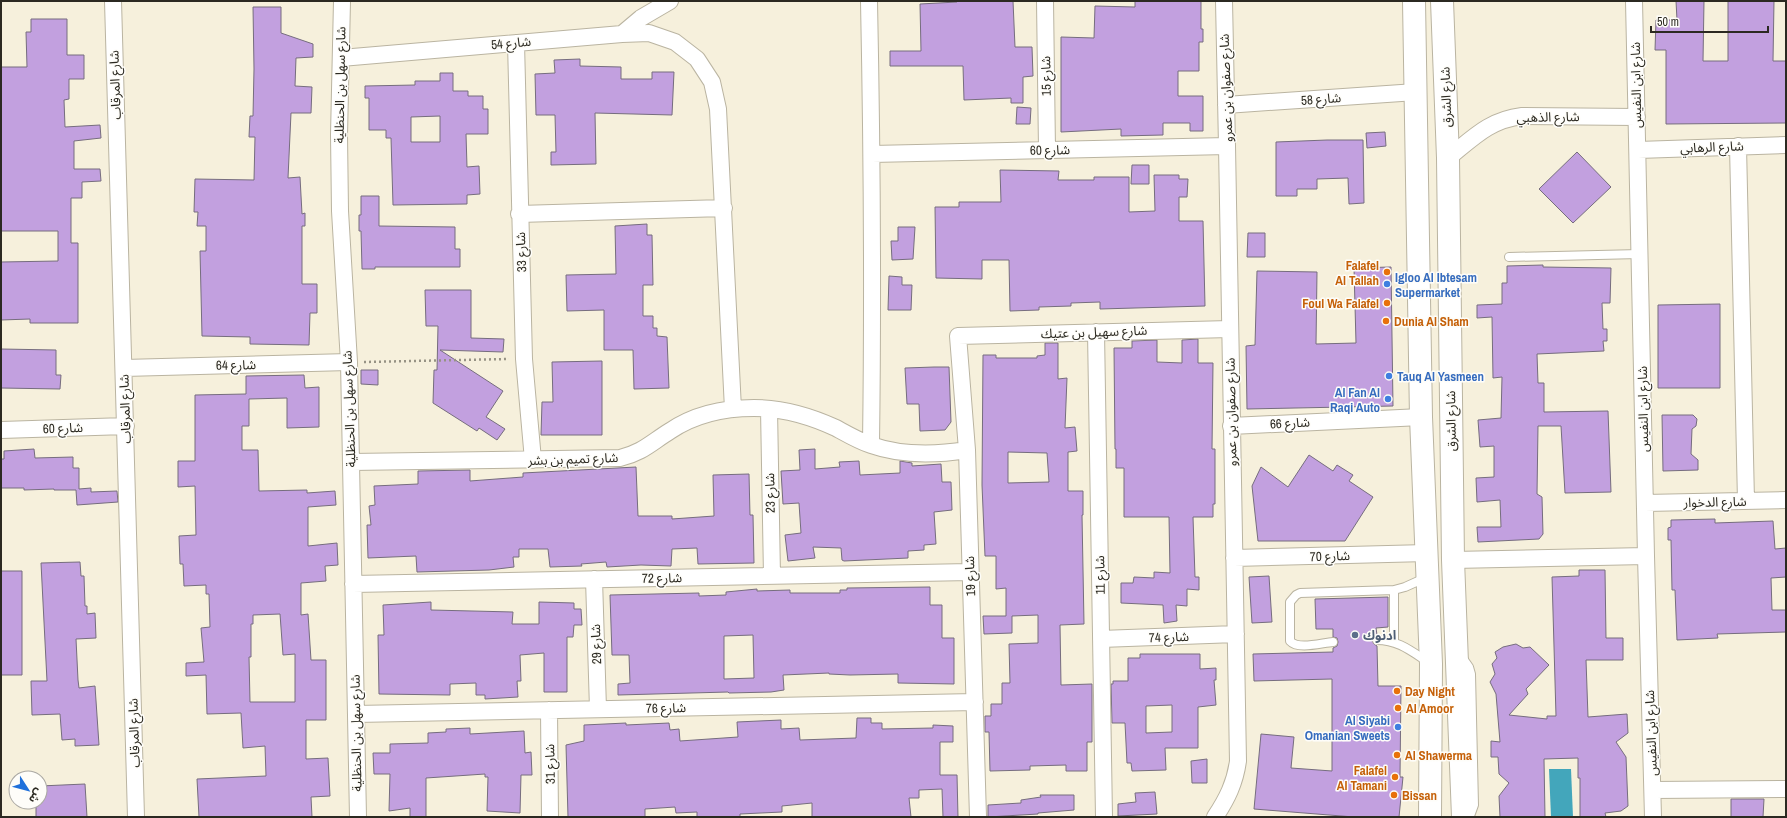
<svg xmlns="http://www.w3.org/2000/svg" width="1787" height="818" viewBox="0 0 1787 818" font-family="'Archivo Narrow','Noto Sans Arabic',sans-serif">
  <rect width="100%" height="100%" fill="#f6f0dc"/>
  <path fill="#43a6bb" d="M1549,769H1571L1573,817H1551Z"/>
  <path fill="#c2a0df" stroke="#766d7e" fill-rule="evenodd" d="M957,1H1013L1015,47H1032L1033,76L1023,77V103H1011V98L964,100L963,66H890V51H921L920,4L957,2Z
    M1135,1H1201V29H1203V42H1199V71H1178V96H1203V131H1190V123H1163V135L1121,136V129L1061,132V37L1094,38L1095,6L1135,7Z
    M1676,1H1704L1703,61H1728V1H1774L1773,61H1786V123L1666,124V50H1655L1656,20H1677Z
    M253,7H281V33L313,44V57L296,58L295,86L312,87L311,113H291L288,178L300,177L302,214L305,213V226H302V284H317V313H310L309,345L250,344V337L202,336L200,251H206V226H197L198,212H194L195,179L254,180L255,137H249L250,116H253L254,69Z
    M31,19H67V55H84V79H69V99L64,100L65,127L100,125L101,138L74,141V169H100L101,181L82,182V198H71V243H78V323H30V319L1,320V262L58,261V231H1V67H27L26,32H31Z
    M580,59V66L621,67V79H652V72H674L672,115L595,113L596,164L551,165V152H556L555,115H536L535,74L555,73L554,60Z
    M440,73H453V91H468V96H483V109H488V134H466L467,167L479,166L480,194L467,195V204L393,205L391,138H386V130H369V98H365V86L415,85V81H440ZM440,116V142H411V117Z
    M1017,107L1031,108L1030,124H1016Z
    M1385,132L1386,146L1367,148L1366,133Z
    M1327,140H1363L1364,203L1349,204L1348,178L1317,179V189H1297V196H1276V142Z
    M1577,152L1611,187L1573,223L1539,189Z
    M1132,165H1149V184H1131Z
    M1000,170L1059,171L1058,180H1094V177H1129V212L1155,211L1154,175H1179V179H1188L1187,197H1179V221H1203L1205,306L1100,309V302L1071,303V306L1039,307V310L1010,311L1009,260H982V279L936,278L935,207H959V202H1001Z
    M361,196H379V226L455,227V249H460V267H375V269H362L361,231H359V215H361Z
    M647,224V235H652L653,285H643V316H653V328H657V336L667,337L669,388L634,389L633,350H604V310L567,311L566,275L616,274L615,226Z
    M898,227H915L913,259L892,260L891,241H898Z
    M1248,233H1265V257H1247Z
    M1543,265V267L1611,268L1610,303H1602L1603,329H1607V341H1603L1604,351L1537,354L1538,383H1544V412L1608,411L1611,492L1565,493L1561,426H1538L1537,494L1542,497L1543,534L1539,539L1478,542L1477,527H1501L1500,500L1477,502L1476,478L1494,477V446L1480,447L1478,420L1501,418L1502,377L1493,378L1492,317L1477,318V305L1502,304V283H1507V266Z
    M1391,267L1393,406L1247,409L1246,346L1255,345L1257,271L1317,272L1316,344L1356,343L1354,268Z
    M889,276L902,277V285H912L911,310H888Z
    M425,290H471V338L504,339L503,352L440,350L503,391L486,417L505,429L497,440L479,428L477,431L433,403L434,370H437L438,326H426Z
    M1720,304V388H1658V305Z
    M1198,339V363H1213L1212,449H1215V504H1213V517H1193L1195,577H1199V590L1187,589V606L1176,605L1177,621L1164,623L1163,605L1121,603V583H1133L1134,577L1154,578V572L1170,573L1169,517H1124V468H1116V449H1115L1114,348H1132V341L1157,340V362L1182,363V340Z
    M1045,343H1058V379L1067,378L1065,428L1075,427L1077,451L1068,452V491H1083V515H1082L1084,624L1060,625L1061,685L1092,684V742H1087V771H1066V765L1030,766V770L990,771L989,732H985V716H991V704H1002V683H1010L1009,644L1038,643V615L1012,616V633L984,634L983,616H1006V588L996,589V556H985L982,485L983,355H996V358H1037V356L1045,355ZM1008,452L1047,453L1049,482L1008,483Z
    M1,349L56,350V375H61L60,389L1,388Z
    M602,361V435H541L542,402H553L552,362Z
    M934,367H949L951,422L945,430L920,431L919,404H907L905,368Z
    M361,370H378V385L361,384Z
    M304,375L305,388L319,387V427L287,428V398L249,399V426H242V450H258L259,491L307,490V493L335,491L336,505L308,507V546L337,543L338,565L325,566L326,581L301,583V615L308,614L311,660H326V720H306V759L328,758L330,796L311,797L312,817H199L197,779L266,776L265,746L243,748L241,713L207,714L206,675L186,676V663L204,662L201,628L210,627L209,594H206V585L184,586L183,564H180L179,536L196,535L195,486L178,487V461H195V395L246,394V376ZM280,614L283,655L295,654V702H250L249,657H251V624H253V615Z
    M1662,415H1693L1697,419L1696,426L1692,429L1691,454L1698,460V470L1663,471Z
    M34,449L35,458L73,457V468H79V489L91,488V492L117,491L118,502L77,505L76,490H54V489L24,490V488H1V459H4V451Z
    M815,449V469L840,467L839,462L859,461L860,475L900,473V461L912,463V466L941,464L942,482H951L952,510L934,512L936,544L924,545V550L908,551V558L844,561L842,560L841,548L813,547L815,558L788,561L785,535L801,533L799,503L783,504L781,471L800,470L799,450Z
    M1309,455L1333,471L1337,465L1353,475L1349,481L1373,497L1345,541H1258L1252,486L1261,467L1288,487Z
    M636,467L638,516H672V519L714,516L713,475L749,474L750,515H753L754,563L698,564L697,548L672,549L671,566L641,565L607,567L606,562L581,564L582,566L550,567L548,549H519V557H513L514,567L489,570L417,572L416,556L368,558L367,525H371L369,506L375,505L374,486L418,484V471L470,470V481L523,477V473Z
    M1715,519V523L1773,521L1775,549L1786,548V577L1771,578L1772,610H1786V632L1717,634L1718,638L1677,640L1675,590H1672L1671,540H1668V528L1671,527V520Z
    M80,562L81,576H84L85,606H87V614L95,613L96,638L76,639L78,680L79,688L95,686L99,745L75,746V739L62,740L60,714L32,715L31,681H47L41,563Z
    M1579,570H1605L1606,638H1623V660H1586L1588,717L1627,714L1628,733L1616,742L1626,757L1628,806L1621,811L1605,813L1606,817H1580V778H1578V758L1544,759L1545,817H1500L1499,796L1509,783L1499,774L1498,757H1491V741L1500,742L1496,694L1490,682L1495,674L1492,664L1497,658L1495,652L1503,647L1516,644L1523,648L1530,647L1549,665L1526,689L1528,694L1509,715L1547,719V716H1556L1552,577L1579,576Z
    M1,571H22V675H1Z
    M1269,576L1272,622L1252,623L1249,577Z
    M930,587V605H942V638H954V684L898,683V674L850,675L829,674V673L783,675L784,690L771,692L729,693L728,692L618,695V684L630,683L629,655H612L610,595L699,593V596L726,595V592L757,589V591L790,590V593H840V590H847V588ZM753,635L754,678L724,679V636Z
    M1388,597V627L1376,628L1377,635L1373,637L1372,640L1374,644L1377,646L1378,686H1401L1400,777H1403L1399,817H1354L1254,809L1261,734L1294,737L1291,768L1332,771V679L1254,681L1253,654L1333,652V648L1337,646L1338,642L1337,638L1333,637V629H1316L1315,599Z
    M431,602V610L513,612L512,624H539V602L574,603V609H581L582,625H574L573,637H567V692H544V653L520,655L521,681H517L518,697L485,699V695H476V683L450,684V695L379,694L378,635H384L383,605Z
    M1140,654H1200V669L1216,668V680H1214L1216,705L1198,707V748H1165L1166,770L1132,771L1131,763H1127L1125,723H1112L1111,684H1113V681H1128V658H1140ZM1172,705V732L1146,733V706Z
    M857,718H871V723H882V729L933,728V725L953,726V742H940V775H957L958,817H943L942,789L919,790V798H909L911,817H812V803L782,806V812L740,814V817H697V812L676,813L675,807L645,809V817H568L566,745L584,741V725L626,723V725L669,723L670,730L679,729L680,741L738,737L737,722L781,720V729L799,728L800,740L856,738Z
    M470,728V734L524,731L525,753L531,752L532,775H521L520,813L487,811L488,777H485V774L426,778V817H410V808L389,811L390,774H374L373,753H390V744L428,743V733L446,732V729Z
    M1207,759V783H1192L1191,761Z
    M85,784L87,817H36V802H40V786Z
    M1155,792L1157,814L1118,816V804L1136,802L1135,793Z
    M1040,795H1074V810L1038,813V814L988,817V805L1021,803V800L1041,797Z
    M1731,799H1764L1763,817H1731Z"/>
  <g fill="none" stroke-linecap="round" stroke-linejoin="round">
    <defs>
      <path id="service" d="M1509,257L1640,254
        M1377,640C1398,640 1411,651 1428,662
        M1333,642C1321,643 1298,650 1290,641V602L1296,595L1300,593L1394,590L1405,587L1425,578
        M1394,642V590
        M1462,657L1469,667L1471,674L1474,805L1470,816"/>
      <path id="minor" d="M113,1L136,817
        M342,1L339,135L340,211L349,362L358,817
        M869,1C872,149 873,297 871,445
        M1045,1L1047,150
        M1634,1L1646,556L1653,817
        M622,34L641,18L670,1
        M516,43L524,359L533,460
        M341,58L622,34L649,33L675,42L697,59L712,82L718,109L733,409
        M1226,105L1416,92
        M1738,146L1746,501
        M1638,150L1786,145
        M872,154L1227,146
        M1448,158C1473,138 1489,120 1522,116L1637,117
        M519,214L724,208
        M1096,332L1104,817
        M124,368L349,362
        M769,409L772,576
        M1231,426L1421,417
        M1,430L126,426
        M351,462L620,458C642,453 652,442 670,431C695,414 724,408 754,408C782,408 810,416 836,428C847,434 859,441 871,445C902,456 935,455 967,450
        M1645,503L1786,500
        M1234,558L1427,553
        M1453,560L1646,556
        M594,579L598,709
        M353,584L970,572
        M1101,639L1236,634
        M549,710L550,817
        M356,714L975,702
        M1653,790L1786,789
        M978,817L967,450L958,336L1230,329
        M1215,817C1227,799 1235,783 1238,761L1227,146L1224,1"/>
      <path id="primary" d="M1414,1L1421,417L1431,664L1430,817
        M1442,1L1448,158L1453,560L1463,817"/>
    </defs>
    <use href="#service" stroke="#bab4a1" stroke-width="10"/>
    <use href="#minor" stroke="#bab4a1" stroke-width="18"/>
    <use href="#primary" stroke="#bab4a1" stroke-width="24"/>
    <path stroke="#969284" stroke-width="2.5" stroke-dasharray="2 3" stroke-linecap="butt" d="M364,362L509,359"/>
    <use href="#service" stroke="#fff" stroke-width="8"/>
    <use href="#minor" stroke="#fff" stroke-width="16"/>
    <use href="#primary" stroke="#fff" stroke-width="22"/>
  </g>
  <g fill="#e8710a" stroke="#fefdf9" stroke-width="1.5">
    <circle cx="1387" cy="272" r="4"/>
    <circle cx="1387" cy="303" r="4"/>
    <circle cx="1386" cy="321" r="4"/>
    <circle cx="1397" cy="691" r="4"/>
    <circle cx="1398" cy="708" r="4"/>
    <circle cx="1397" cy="755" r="4"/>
    <circle cx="1395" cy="777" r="4"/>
    <circle cx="1394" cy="795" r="4"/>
  </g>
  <g fill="#3f7fe0" stroke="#fefdf9" stroke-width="1.5">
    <circle cx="1387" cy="284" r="4"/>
    <circle cx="1389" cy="376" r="4"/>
    <circle cx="1388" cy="399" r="4"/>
    <circle cx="1398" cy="727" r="4"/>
  </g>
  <circle fill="#5c6f8a" stroke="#fefdf9" stroke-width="1.5" cx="1355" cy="635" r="4"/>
  <g text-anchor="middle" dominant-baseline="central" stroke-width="3" stroke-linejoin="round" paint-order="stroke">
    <g font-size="13" fill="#2b2921" stroke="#fefdf9">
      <text transform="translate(511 43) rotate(-5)">شارع 54</text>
      <text transform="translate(1046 76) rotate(-91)">شارع 15</text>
      <text transform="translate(115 85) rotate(-92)">شارع المرقاب</text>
      <text transform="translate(340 85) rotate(-89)">شارع سهل بن الحنظلية</text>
      <text transform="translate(1636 85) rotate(-91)">شارع ابن النفيس</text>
      <text transform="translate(1226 88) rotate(-92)">شارع صفوان بن عمرو</text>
      <text transform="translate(1446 97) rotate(-92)">شارع الشرق</text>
      <text transform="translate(1321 99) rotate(-4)">شارع 58</text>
      <text transform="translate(1548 117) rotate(-1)">شارع الذهبي</text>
      <text transform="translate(1712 147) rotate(-2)">شارع الرهابي</text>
      <text transform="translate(1050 150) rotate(-1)">شارع 60</text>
      <text transform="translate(521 252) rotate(-92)">شارع 33</text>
      <text transform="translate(1094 332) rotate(-2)">شارع سهيل بن عتيك</text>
      <text transform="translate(236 365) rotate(-1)">شارع 64</text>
      <text transform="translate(125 409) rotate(-92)">شارع المرقاب</text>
      <text transform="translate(349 409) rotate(-92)">شارع سهل بن الحنظلية</text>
      <text transform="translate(1643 409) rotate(-91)">شارع ابن النفيس</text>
      <text transform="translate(1231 412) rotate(-91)">شارع صفوان بن عمرو</text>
      <text transform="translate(1451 421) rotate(-91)">شارع الشرق</text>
      <text transform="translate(1290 423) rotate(-3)">شارع 66</text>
      <text transform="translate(63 428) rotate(-2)">شارع 60</text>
      <text transform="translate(573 459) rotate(-2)">شارع تميم بن بشر</text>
      <text transform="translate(770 493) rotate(-91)">شارع 23</text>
      <text transform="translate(1715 502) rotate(-1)">شارع الدخوار</text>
      <text transform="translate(1330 556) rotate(-2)">شارع 70</text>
      <text transform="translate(1100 575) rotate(-91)">شارع 11</text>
      <text transform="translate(970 576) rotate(-92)">شارع 19</text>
      <text transform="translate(662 578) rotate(-1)">شارع 72</text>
      <text transform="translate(1169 637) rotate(-2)">شارع 74</text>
      <text transform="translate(596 644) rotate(-92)">شارع 29</text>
      <text transform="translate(666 708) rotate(-1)">شارع 76</text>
      <text transform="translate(134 733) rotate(-92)">شارع المرقاب</text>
      <text transform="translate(356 733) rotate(-91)">شارع سهل بن الحنظلية</text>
      <text transform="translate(1651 733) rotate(-92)">شارع ابن النفيس</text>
      <text transform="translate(550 764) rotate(-91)">شارع 31</text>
    </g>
    <g font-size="13" font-weight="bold" fill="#c56008" stroke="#fefdf9" text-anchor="start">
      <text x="1379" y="265" text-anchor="end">Falafel<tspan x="1379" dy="15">Al Tallah</tspan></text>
      <text x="1379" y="303" text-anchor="end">Foul Wa Falafel</text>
      <text x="1394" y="321">Dunia Al Sham</text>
      <text x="1405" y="691">Day Night</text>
      <text x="1406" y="708">Al Amoor</text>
      <text x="1405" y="755">Al Shawerma</text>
      <text x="1387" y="770" text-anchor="end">Falafel<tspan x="1387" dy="15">Al Tamani</tspan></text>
      <text x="1402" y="795">Bissan</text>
    </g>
    <g font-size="13" font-weight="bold" fill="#366cbe" stroke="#fefdf9" text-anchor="start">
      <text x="1395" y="277">Igloo Al Ibtesam<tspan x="1395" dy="15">Supermarket</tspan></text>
      <text x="1397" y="376">Tauq Al Yasmeen</text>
      <text x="1380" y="392" text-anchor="end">Al Fan Al<tspan x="1380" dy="15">Raqi Auto</tspan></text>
      <text x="1390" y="720" text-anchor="end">Al Siyabi<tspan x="1390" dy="15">Omanian Sweets</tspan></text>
    </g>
    <g font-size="13" font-weight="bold" fill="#4e5e75" stroke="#fefdf9" text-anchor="start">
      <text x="1363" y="635">ادنوك</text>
    </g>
  </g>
  <rect width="1787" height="818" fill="none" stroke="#2b2921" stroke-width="4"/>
  <g transform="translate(28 790) rotate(126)"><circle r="19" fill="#fefdf9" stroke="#aaa8a3"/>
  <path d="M0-3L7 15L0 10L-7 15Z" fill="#1e70db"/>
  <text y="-6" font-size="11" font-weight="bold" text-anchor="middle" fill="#2b2921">ش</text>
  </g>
  <path d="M1651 26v6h117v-6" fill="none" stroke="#2b2921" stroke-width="2"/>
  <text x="1657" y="26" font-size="12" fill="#2b2921" stroke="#fefdf9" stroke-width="3" paint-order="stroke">50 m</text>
</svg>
